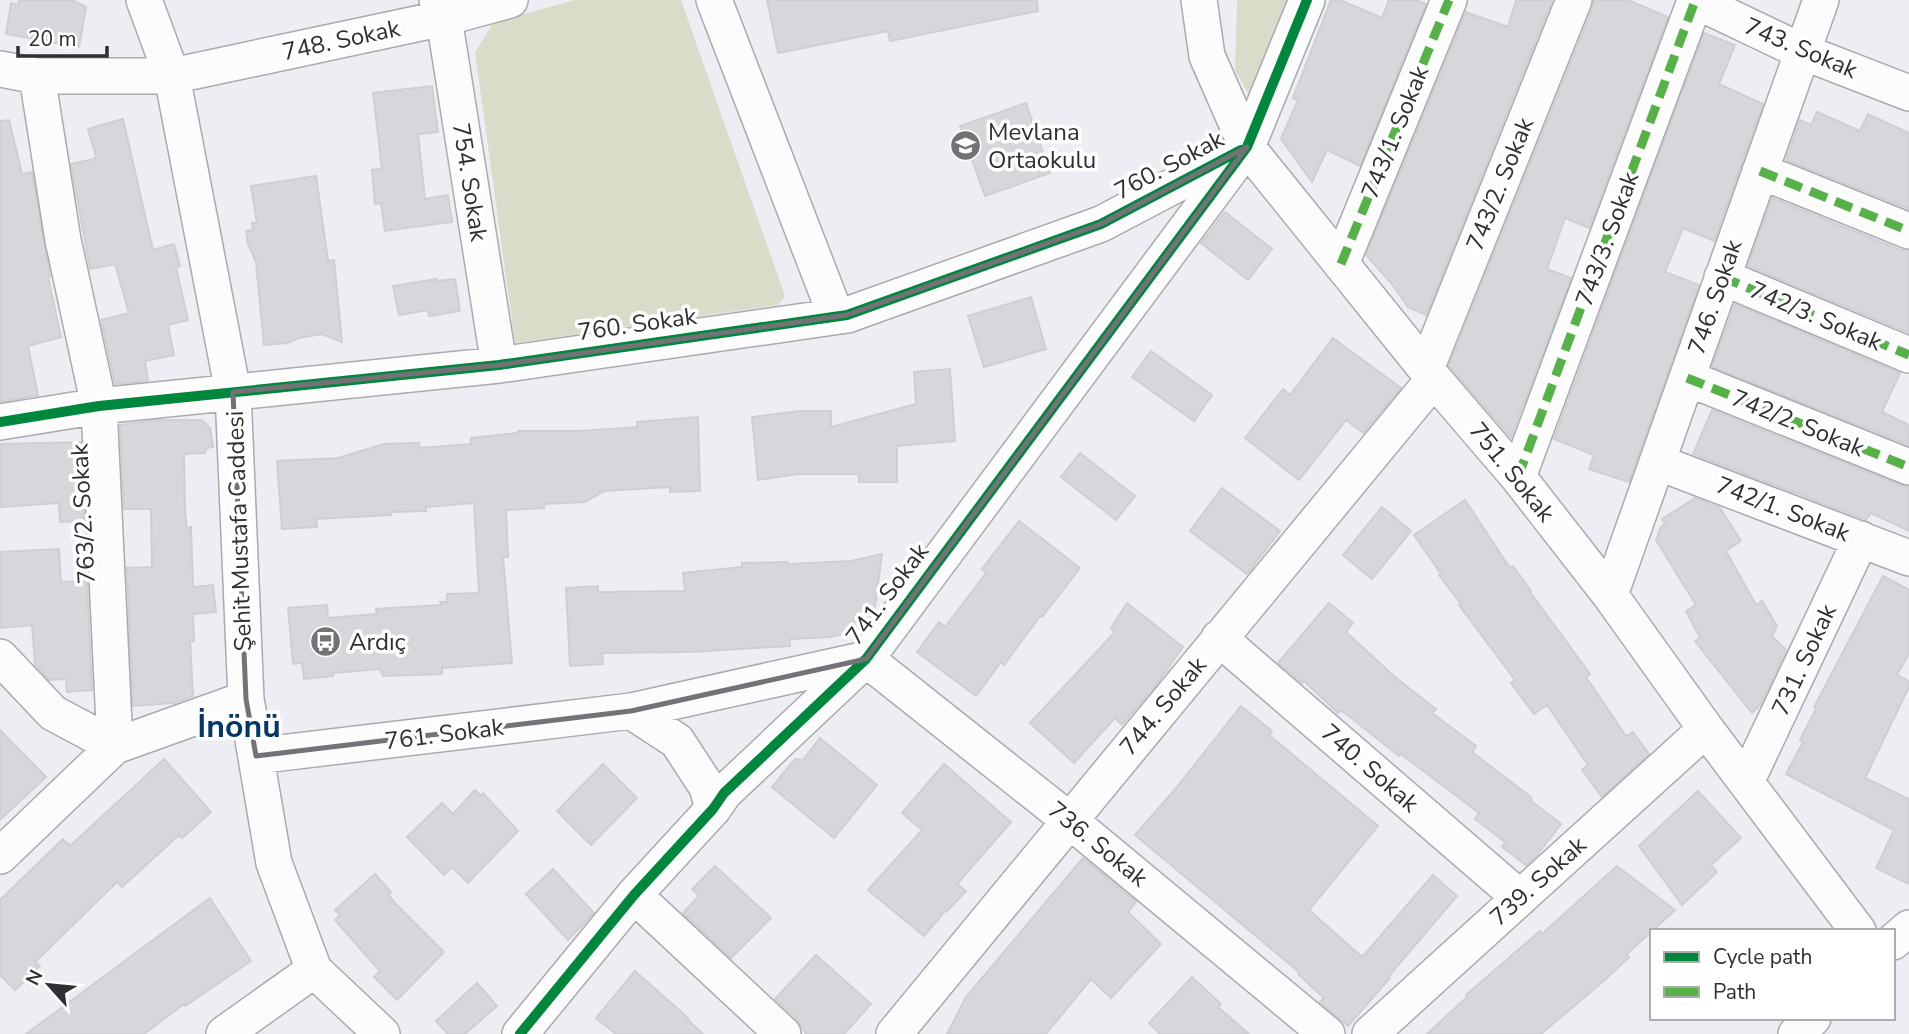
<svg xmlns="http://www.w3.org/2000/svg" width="1909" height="1034" viewBox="0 0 1909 1034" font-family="'Nunito Sans',sans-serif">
  <rect width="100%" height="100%" fill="#edeef4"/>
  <path fill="#dadcca" d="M575,0H681L785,296L778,305L515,343L475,52L494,22Z
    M1237,0H1292L1253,102L1235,70Z"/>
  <path fill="#d5d7db" stroke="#cecfd3" stroke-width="2" d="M19,0H72L86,7L79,47L6,34L11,3L18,5Z
    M767,0H1037L1038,11L890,41L888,31L778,53Z
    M1331,0H1340L1382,18L1389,0H1416L1426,4L1360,166L1327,150L1312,182L1281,139L1298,100L1293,98Z
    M1516,0H1552L1426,315L1408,307L1392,284L1366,255L1466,12L1508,27Z
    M1594,0H1628L1668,17L1589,228L1565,218L1547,269L1571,278L1511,437L1449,366L1593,7Z
    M1704,33L1735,45L1719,84L1763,104L1714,241L1683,228L1665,272L1699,285L1629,482L1589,469L1594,455L1554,439Z
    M432,86L438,132L418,134L425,199L448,195L452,222L385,231L381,203L375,204L372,170L382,169L373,93Z
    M1026,103L1050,173L985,196L960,126Z
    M1817,112L1860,131L1868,114L1909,133V209L1786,160L1800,120L1811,125Z
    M123,119L153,250L174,244L180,266L176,267L188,320L168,325L174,355L145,361L148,381L115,384L101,320L129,313L115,264L90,269L71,164L94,159L96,156L88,129Z
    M9,120L22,174L32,172L50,277H48L61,337L28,346L38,395L0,402V121Z
    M316,176L328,261L334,260L342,342L322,334L299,338L287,343L264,345L256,262L248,244L246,231L253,230L252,223H257L251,186Z
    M1772,198L1901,250L1909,251V333L1748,266Z
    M1225,212L1272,249L1248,280L1201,243Z
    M437,279V281L455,279L460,311L429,316L428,310L399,315L393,286Z
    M1031,297L1046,349L984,367L968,316Z
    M1735,304L1900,373L1882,412L1909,425V445L1712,367Z
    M1333,338L1401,388L1363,433L1346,420L1299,480L1245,438L1283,389L1290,395Z
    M1151,351L1212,395L1194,421L1132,377Z
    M950,369L955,441L897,446V482H859V474H798L758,480L752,417L799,411H831V427L916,404L914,372Z
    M1712,410L1902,486L1909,487V531L1871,513L1866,520L1693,454Z
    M698,417L700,491L670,492V487L604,491L585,502L544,504V508L506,510L508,557H503L512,663L442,668V674L383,676L380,669L333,673V676L304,679L302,663L293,664L288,608L327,605L328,618L377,614L376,609L441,605L440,602H447V594L479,593L474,503L426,507V511L391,512V515L316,519L317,527L282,529L277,461L338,458L384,444L419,443L420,448L471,444V438L518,433V431H580L637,427V422Z
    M156,420H202L210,428L213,447L207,448L205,453L184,454L185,512L187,529L191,527L193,587L213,585L216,612L193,614L194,641H190L193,696L174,703L133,706L127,568L152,567L151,509H124L120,425Z
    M81,442L84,521L60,522L59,503L0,507V444Z
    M1080,453L1135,496L1116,520L1061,477Z
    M1222,488L1280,531L1247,574L1190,531Z
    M1695,498L1720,508L1741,541L1726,551L1756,605L1762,601L1777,626L1772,636L1786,650L1761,704L1752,713L1695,641L1700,638L1686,611L1696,605L1656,540L1661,527L1665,524L1662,519Z
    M1465,500L1510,568L1513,566L1531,591L1530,592L1590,674L1586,677L1626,736L1633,732L1649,754L1602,797L1582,770L1588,765L1547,705L1534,714L1511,683L1515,680L1459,605L1461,604L1439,575L1441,574L1414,535Z
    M1382,507L1411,531L1372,579L1343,555Z
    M1019,521L1080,568L1042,617L1041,615L1004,665L1001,662L976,696L917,652L939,622L945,627L986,573L982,569Z
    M59,549L61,582L87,581L92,690L67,692L66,679L49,680L35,664L32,625L0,628V552Z
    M882,554L874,614L862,630L830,637L790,639V646L690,652L602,653L603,664L570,666L566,588L598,586V592L685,591L683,573L742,567V563L788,562V564L851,561Z
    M1883,576L1909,590V653L1897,675L1909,681V687L1865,778L1909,799V884L1876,868L1894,830L1786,774L1803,742L1800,740L1816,709L1814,707Z
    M1127,603L1183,647L1159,681L1122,725L1115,718L1074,763L1030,723L1115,632L1111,628Z
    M1329,603L1353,623L1346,632L1396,678L1436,709L1432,713L1476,746L1472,752L1532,798L1531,801L1561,824L1537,855L1526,865L1502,847L1505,842L1475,819L1479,813L1401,754L1399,756L1341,710L1338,713L1304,681L1302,683L1278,663Z
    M1241,706L1272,731L1269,735L1378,826L1309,910L1361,956L1364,955L1433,875L1457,896L1388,977L1390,978L1348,1026L1320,1002L1324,998L1298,974L1299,972L1135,835L1177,787Z
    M0,730L46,777L0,820Z
    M820,738L877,785L834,838L772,787L795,759L803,760Z
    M164,759L211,812L182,838L179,835L122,887L117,882L35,962L40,966L15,990L0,975V900L63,839L70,846Z
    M603,764L637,798L591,845L557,811Z
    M944,764L1011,822L957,884L966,891L947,911L946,910L924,936L868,890L922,830L902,813Z
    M475,790L481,796L483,793L518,831L468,883L452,867L444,875L407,837L442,803L453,814Z
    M1698,791L1741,838L1711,865L1717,872L1682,905L1639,846Z
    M1083,858L1136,902L1128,912L1161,944L1111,998L1091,979L1046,1034H947L966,997Z
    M715,866L771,918L731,958L683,913L699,896L692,889Z
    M1617,866L1675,910L1627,954L1629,957L1606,979L1541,1034H1427L1467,997L1466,995L1540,931L1542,934Z
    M553,869L594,913L568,940L526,894Z
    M375,874L391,892L389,894L393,901L444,952L397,1000L374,977L380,971L335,920L340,915L335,910Z
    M210,898L251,961L185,1006L184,1004L144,1034H26Z
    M816,955L871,1004L844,1034H806L797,1019L775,999Z
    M635,971L688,1018L687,1019L703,1034H616L596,1018Z
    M1192,977L1221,1004L1218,1007L1249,1034H1160L1149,1023Z
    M477,983L497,1006L465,1034H448L436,1021Z"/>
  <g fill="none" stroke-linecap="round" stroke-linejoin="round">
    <defs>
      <path id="minor" d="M144,0L172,76L233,392L246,699L274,863L314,970L382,1034
        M437,0L444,18L499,365
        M714,0L836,316
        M1199,0L1207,56L1247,147L1434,379L1518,477L1610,595L1706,729L1858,931
        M1694,0L1803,52L1909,93
        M0,69L37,76H172L444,18L510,0
        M37,76L63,240L99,406L115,746
        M1760,171L1909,231
        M1341,264L1449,0
        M1722,277L1909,355
        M1426,369L1574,0
        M1687,378L1909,467
        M0,422L99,406L499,365L847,315L1101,224L1238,152
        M1657,462L1909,558
        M1518,477L1695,1
        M1610,595L1821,0
        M1219,638L1520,898
        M0,657L53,713L115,746
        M631,711L677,741L707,787L713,809
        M256,756L631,711L866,659L1069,820L1327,1034
        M1746,782L1861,539
        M0,856L115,746L246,699
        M634,895L783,1034
        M1893,942L1909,928
        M224,1034L314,970
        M520,1034L634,895L713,809L724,793L866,659L1247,147L1307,0
        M894,1034L1434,379
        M1370,1034L1706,729
        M1796,1034L1813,1018"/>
    </defs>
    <use href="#minor" stroke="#aaaaaf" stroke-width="38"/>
    <use href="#minor" stroke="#fcfcfd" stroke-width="35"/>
    <path stroke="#56b246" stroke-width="9" stroke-dasharray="18 9" stroke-linecap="butt" d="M1760,171L1909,231
      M1341,264L1449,0
      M1722,277L1909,355
      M1687,378L1909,467
      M1518,477L1695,1"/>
    <defs>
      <path id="cycleway" d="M0,422L99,406L499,365L847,315L1101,224L1241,150
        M520,1034L634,895L713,809L724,793L866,659L1247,147L1307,0"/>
    </defs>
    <use href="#cycleway" stroke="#fff" stroke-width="15"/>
    <use href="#cycleway" stroke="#00873e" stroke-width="10"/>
  </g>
  <path fill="none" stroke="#727277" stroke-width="5" stroke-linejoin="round" d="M1247,147L866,659L631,711L256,756L246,699L233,392L499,365L847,315L1101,224Z"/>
  <defs>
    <symbol id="school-disc" viewBox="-11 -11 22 22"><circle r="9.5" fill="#727277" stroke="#fff"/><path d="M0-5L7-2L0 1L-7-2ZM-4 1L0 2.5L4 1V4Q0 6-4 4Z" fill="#fff"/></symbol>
    <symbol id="bus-disc" viewBox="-11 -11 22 22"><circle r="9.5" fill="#727277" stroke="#fff"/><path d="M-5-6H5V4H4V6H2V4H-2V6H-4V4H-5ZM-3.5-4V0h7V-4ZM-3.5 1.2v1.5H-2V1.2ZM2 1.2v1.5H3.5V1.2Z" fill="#fff"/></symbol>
  </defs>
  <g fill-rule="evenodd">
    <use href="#school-disc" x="948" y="128" width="35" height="35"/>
    <use href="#bus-disc" x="308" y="624" width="35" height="35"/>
  </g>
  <g text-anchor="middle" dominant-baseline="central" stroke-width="7" stroke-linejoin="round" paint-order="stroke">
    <g font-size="24" fill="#2f2f34" stroke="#fff">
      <text transform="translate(341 40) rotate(-12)">748. Sokak</text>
      <text transform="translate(1801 48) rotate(23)">743. Sokak</text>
      <text transform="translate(1395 132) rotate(-68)">743/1. Sokak</text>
      <text transform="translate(1169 165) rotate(-28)">760. Sokak</text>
      <text transform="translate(470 182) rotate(81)">754. Sokak</text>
      <text transform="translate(1500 184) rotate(-68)">743/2. Sokak</text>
      <text transform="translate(1607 239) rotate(-70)">743/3. Sokak</text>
      <text transform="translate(1715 297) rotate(-71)">746. Sokak</text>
      <text transform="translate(1816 316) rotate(23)">742/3. Sokak</text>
      <text transform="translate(637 324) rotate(-8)">760. Sokak</text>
      <text transform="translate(1798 423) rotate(22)">742/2. Sokak</text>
      <text transform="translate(1512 472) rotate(51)">751. Sokak</text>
      <text transform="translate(1783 509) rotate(21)">742/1. Sokak</text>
      <text transform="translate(83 514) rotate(-93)">763/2. Sokak</text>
      <text transform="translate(239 531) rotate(-92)">Şehit Mustafa Caddesi</text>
      <text transform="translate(887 594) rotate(-53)">741. Sokak</text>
      <text transform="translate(1804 660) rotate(-65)">731. Sokak</text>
      <text transform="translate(1163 706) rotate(-50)">744. Sokak</text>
      <text transform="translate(444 734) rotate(-7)">761. Sokak</text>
      <text transform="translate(1370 768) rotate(41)">740. Sokak</text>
      <text transform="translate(1098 844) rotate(39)">736. Sokak</text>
      <text transform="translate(1538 881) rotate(-42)">739. Sokak</text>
    </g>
    <g font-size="24" fill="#2f2f34" stroke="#fff" text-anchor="start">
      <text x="988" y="132">Mevlana<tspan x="988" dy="28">Ortaokulu</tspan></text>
      <text x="349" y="642">Ardıç</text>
    </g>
    <g font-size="32" font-weight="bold" fill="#043667" stroke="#fff">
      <text x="239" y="726">İnönü</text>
    </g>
  </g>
  <rect x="1650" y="929" width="245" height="91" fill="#ffffff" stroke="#acacae" stroke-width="2"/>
  <rect x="1664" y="952" width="35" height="10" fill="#00873e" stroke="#acacae" stroke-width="2"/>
  <text x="1713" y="964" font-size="21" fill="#2f2f34">Cycle path</text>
  <rect x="1664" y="987" width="35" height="10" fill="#56b246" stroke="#acacae" stroke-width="2"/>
  <text x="1713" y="999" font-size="21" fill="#2f2f34">Path</text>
  <g transform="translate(49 985) rotate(297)" stroke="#ffffff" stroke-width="5" paint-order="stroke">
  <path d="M0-5L12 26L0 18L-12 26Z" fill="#2f2f34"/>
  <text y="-10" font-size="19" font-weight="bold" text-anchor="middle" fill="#2f2f34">N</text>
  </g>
  <path d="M18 46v10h89v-10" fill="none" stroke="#2f2f34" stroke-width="3.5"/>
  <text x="28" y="46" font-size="21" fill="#2f2f34" stroke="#ffffff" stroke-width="5" paint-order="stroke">20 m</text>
</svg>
